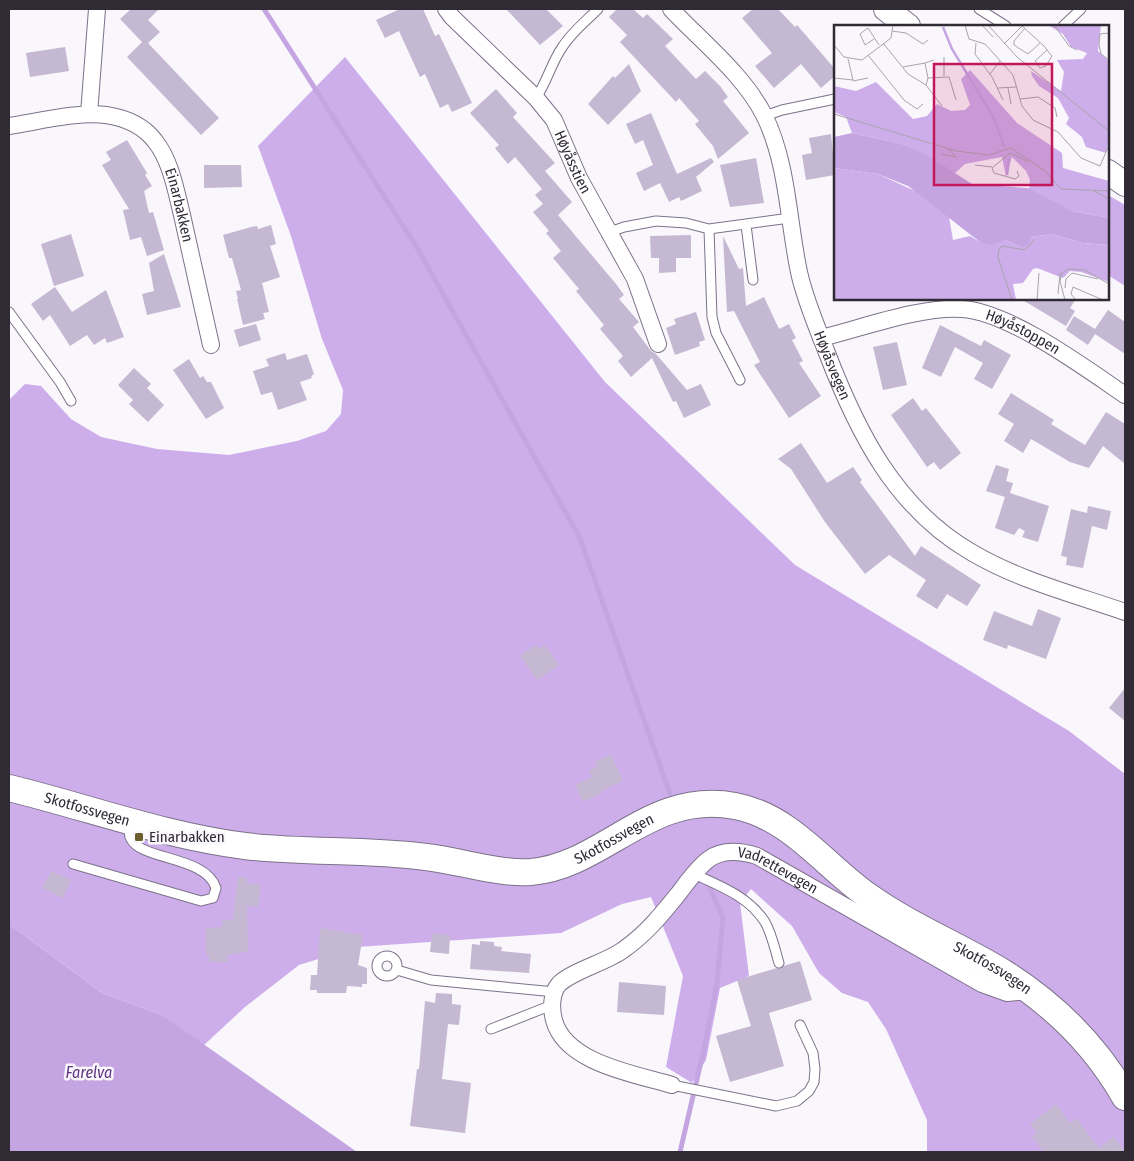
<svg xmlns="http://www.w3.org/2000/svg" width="1134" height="1161" viewBox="0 0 1134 1161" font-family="'Fira Sans Condensed',sans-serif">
  <rect width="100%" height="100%" fill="#f9f6fc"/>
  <path fill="#cdaeeb" d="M345,57L605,382L795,565L1069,731L1125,774V1152H927V1120L886,1029L868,1002L842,993L819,973L792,926L751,889L740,903L749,976L720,988L706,1060L692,1083L666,1067L683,976L651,897L622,904L561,933L357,947L299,965L245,1007L203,1046L162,1015L102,993L9,924V400L25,384L41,386L71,419L101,437L157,449L229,455L297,441L326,431L341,414L343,390L322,339L291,236L258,146Z
    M1108,195L1125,205V286L1108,275Z"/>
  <path fill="#c4a5e2" d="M9,924L102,993L162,1015L357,1152H9Z"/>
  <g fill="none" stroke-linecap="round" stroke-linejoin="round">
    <path stroke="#c4a5e2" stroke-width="5" d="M264,9L416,246L580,538L670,794
      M680,1152L704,1049L717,983L723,918L707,882"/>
  </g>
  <path fill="#c5b8d2" d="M131,9H159L148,20L160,32L148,43L219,118L201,135L127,57L142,42L120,19Z
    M400,9H423L435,36L439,34L472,103L452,112L448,104L440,108L425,74L420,77L399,31L385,38L376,20Z
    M506,9H546L563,26L540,45Z
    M617,9H633L643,18L647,14L673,39L665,46L696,79L705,71L720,86L728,97L723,101L749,133L718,159L713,146L695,124L699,121L679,98L676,102L620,42L627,35L609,17Z
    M753,9H778L795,27L797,25L835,69V76L821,88L801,64L774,88L755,66L772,53L742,18Z
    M65,47L69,71L30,77L26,53Z
    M629,64L641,91L608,125L588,104L613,76L615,78Z
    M496,89L517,113L513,117L555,163L545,171L572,202L558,215L616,284L624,295L619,299L639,322L633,327L651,351L656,354L687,390L701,384L711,405L684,418L676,401L673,402L652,358L631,377L618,361L623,356L600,329L604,325L576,291L579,289L553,258L561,251L546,233L549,231L533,212L543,204L535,195L542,189L515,157L508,164L495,148L499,145L470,113Z
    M651,113L677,174L711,158L714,162L696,177L702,191L681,201L679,197L669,202L660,183L644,191L636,173L653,165L643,140L635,144L626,124Z
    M831,134L835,175L806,180L802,155L812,153L809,138Z
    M127,140L147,173L145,175L152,186L144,191L149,213L153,212L164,250L147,256L141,237L130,240L123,210L129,209L102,165L111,160L106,152Z
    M756,158L764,203L730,207L720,165Z
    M204,165H241L242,187L204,188Z
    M271,225L276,244L270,246L280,277L262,283L269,312L263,313L265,319L243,325L237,299H238L236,291L241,290L232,258H229L223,235L251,227L257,226L258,229Z
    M71,234L84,276L54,286L41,244Z
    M691,235V258H676V272L659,273V258H651L650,236Z
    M723,236L739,269L743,268L746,306L764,297L779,329L789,324L796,338L792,340L803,361L799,363L821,396L789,418L754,365L760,362L734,311L727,312Z
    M164,254L181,307L147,315L142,294L154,291L149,263Z
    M55,287L72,312L106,290L124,337L107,343L105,338L94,345L87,335L70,346L50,315L43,321L31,304Z
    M1021,299H1076L1070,308L1075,311L1066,326Z
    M1108,310L1125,322V354L1095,334L1088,345L1066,330L1074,316L1095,329Z
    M696,312L705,340L699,342L700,346L675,355L666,328L676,324L674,319Z
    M256,324L261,340L239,347L234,330Z
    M940,325L981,346L984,340L1011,355L992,389L974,379L983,363L955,347L941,377L922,368Z
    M897,342L907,385L883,390L873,347Z
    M285,353L287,360L307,354L314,374L311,376L312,378L300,382L307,400L278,410L272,392L261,395L253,371L269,366L266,359Z
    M189,359L200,378L203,376L207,382H211L224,408L206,419L173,370Z
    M134,368L151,384L147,388L164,405L148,422L129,404L133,400L118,385Z
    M1011,393L1054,420L1051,424L1085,445L1106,412L1125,424V464L1103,446L1089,468L1070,462L1031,439L1023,453L1004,441L1014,424L998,414Z
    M913,398L922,411L926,408L961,453L940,470L934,462L927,467L891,415Z
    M801,443L827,483L853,467L862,480L860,482L915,556L921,546L981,585L967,606L947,594L937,609L916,596L926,580L889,555L865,574L825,522L791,469L778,459Z
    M996,465L1009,469L1006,481L1013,483L1010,493L1049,506L1038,542L1022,537L1025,531L1019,528L1014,535L995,528L1005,497L986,491Z
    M1088,506L1111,511L1107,530L1092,526L1083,568L1066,565L1067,557L1061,556L1071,509L1087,513Z
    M1038,609L1061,618L1046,659L1008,645L1007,649L983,640L994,611L1032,626Z
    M536,645L539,649L545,645L559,665L537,680L520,656Z
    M1125,688V721L1109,708Z
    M611,754L623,781L601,791L602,793L583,802L575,785L592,777L589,770L597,767L595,762Z
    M51,871L71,880L63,898L42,888Z
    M238,877H247V883L261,885L258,907L247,906L248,951L228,955V962H209V955H206V928L222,927V920H233Z
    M320,928L363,935L358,965L367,968V984H362V987L347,986L346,993H317V990H310L311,975H317Z
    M432,933L450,935L449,954L430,952Z
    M480,941L494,942V946L502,947L501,951L531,954L529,973L470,969L472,944L480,945Z
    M800,961L812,1000L769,1013L784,1066L730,1082L716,1036L751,1026L737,980Z
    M619,982L666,986L664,1015L617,1012Z
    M436,993L452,994V1004L461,1005L459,1025L448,1024L442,1079L471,1083L465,1133L410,1126L417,1069H419L425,1001L435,1003Z
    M1056,1104L1070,1123L1076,1118L1099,1148L1114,1136L1125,1152H1044L1032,1137L1037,1133L1030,1124Z"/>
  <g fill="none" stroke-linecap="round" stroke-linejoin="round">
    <defs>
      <path id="lane" d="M979,9L1006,26
        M1063,26L1081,9
        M536,98C548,80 551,63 563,46C572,32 586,21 598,9
        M765,116L782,110L835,99
        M746,225L753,280
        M709,229L712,317L716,333L740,380
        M610,232L624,227L656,221L686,223L709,229L790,218
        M9,312L60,382L71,401
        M73,864L201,901L213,898L216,888C206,856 141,860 131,839C128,835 130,829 131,824
        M694,874C720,886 748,896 765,922C772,934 775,950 779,963
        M377 966a10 10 0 1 1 20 0a10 10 0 1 1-20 0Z
        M397,970L431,980L555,992
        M491,1029L552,1005
        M672,1085L776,1106L797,1101L809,1091L814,1082L815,1069L813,1053L800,1025"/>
      <g id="street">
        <path id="s1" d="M446,9L452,17L536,98L554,120L579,178L635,279L658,344"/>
        <path id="s2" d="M671,9C702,42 743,74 764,115C788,163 788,221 799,272C805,300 817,327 827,353C857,431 895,508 971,552C1018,580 1073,594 1125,612"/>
        <path d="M89,114L97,9"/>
        <path id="s3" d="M9,126C36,122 80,111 106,115C126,118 143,125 155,141C171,161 176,191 182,215C192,258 201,302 211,345"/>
        <path id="s4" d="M821,338C862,328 921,306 962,309C1010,312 1085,368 1125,395"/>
        <path id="s5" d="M672,1085C635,1074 565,1063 554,1020C551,1009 551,993 559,984C572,971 607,962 623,950C646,934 662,914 679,893C688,881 697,868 709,859C723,849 741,851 757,856L982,984L1007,993L1027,991"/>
      </g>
      <path id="secondary" d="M886,9L908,26
        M1108,172L1125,184"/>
      <g id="primary">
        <path id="s6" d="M9,788C87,807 165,836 245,846C305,853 366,849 426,857C461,861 496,874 531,872C604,866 649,790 735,806C790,816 825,866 868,896C910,926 960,946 1004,973C1053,1004 1096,1046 1125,1097"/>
      </g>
    </defs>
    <use href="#lane" stroke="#7d718a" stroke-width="11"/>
    <use href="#street" stroke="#7d718a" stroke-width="18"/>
    <use href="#secondary" stroke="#7d718a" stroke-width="26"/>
    <use href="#primary" stroke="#7d718a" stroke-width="28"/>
    <use href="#lane" stroke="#fff" stroke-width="9"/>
    <use href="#street" stroke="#fff" stroke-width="16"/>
    <use href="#secondary" stroke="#fff" stroke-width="24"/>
    <use href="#primary" stroke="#fff" stroke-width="26"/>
  </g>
  <rect fill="#6b602d" stroke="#f9f6fc" stroke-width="2" x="134" y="832" width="10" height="10" rx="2.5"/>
  <g text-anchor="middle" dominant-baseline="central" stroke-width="5" stroke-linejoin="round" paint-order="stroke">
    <g font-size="15" fill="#302a35" stroke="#f9f6fc">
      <text stroke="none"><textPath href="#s1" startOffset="201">Høyåsstien</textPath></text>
      <text stroke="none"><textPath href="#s3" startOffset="224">Einarbakken</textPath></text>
      <text stroke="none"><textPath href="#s4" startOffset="210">Høyåstoppen</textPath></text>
      <text stroke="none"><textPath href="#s2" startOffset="402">Høyåsvegen</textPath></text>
      <text stroke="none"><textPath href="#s6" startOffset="81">Skotfossvegen</textPath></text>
      <text stroke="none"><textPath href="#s6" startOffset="621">Skotfossvegen</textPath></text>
      <text stroke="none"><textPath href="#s5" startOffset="451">Vadrettevegen</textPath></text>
      <text stroke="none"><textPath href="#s6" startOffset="1056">Skotfossvegen</textPath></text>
    </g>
    <g font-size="15" fill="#302a35" stroke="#f9f6fc" text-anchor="start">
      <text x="149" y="837">Einarbakken</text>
    </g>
    <g font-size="16" font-style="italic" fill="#5f3780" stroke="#f9f6fc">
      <text x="89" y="1072">Farelva</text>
    </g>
  </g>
  <g transform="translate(834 25)">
    <rect width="275" height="275" fill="#f9f6fc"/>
    <path d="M214,0H267L264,26L275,36V114L272,128L252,122L248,112L232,99L235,93L224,73L205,61L198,51L197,46L227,66L230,47L223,35L249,34L253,28L237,22L229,9ZM136,45L183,98L228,128L229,143L275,156V193L238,186L209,173L195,164L196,155L192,146L178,132L172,152L168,132L131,139L121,148L64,118L18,108L12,92L0,87V61L22,66L42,57L79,94L93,91L103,79L117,86L131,85L136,80L127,54ZM0,143L44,149L83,167L115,192L119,215L136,211L146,217L172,215L186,222L197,212L218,209L249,218L275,220V257L247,247L236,246L229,253L203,243L199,244L189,258L179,259L182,275H0Z" fill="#cdaeeb"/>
    <path d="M18,108L64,118L93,130L138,159L194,163L238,186L275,193V220L249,218L218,209L197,212L195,219L186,222L172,215L156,220L146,217L74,161L44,149L0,143V112Z" fill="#c4a5e2"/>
    <path fill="none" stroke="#c4a5e2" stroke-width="2.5" d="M109,2L118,24L161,95L170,122M173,150L175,134"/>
    <path fill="none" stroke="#a9a4ac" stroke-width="1" d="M131,0L135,14L151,19L179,50L188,81L199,95L224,107L247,133L266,141L275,120M148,0L159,12M154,0L183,32L275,106M187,0L210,21L213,25L217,30L218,31L212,41L206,43L201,36L213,25M220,0L235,21L243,25M191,3L180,16V20L194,29L206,18M58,6L72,8L89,19L94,15M275,8L266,9L265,19L267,29L275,35M40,14L31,20L26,9L34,3L45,20M49,18L74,49L92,60L108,81M142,18L141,29L158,52L169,75M170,19L189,0M0,20L10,32L28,35L57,13L59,0M34,30L70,75L83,84L89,79M69,42L91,38M156,49L166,36M110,51V32M0,53L19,55L14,34M94,53L115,52L122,75M19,56L34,53M92,60L94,53L91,38L100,35M164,63L182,62M174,63L177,79M186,74L204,72L221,83L223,92M0,89L122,126L155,130L177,123L211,146L227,164L275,166M108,129L122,132L114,124M141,140L158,142M183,146L185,151L181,154L160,148L158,143L176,128L195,137M260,166L275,174M231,263L232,254L238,248L264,254M224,269L226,248M178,275L164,232L165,224L168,221L191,225L201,214M180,275H204M203,275L205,248M231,275L226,256L228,248L234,244L251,245L275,259M242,275L237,269L239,262L269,275"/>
    <path fill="#c2185b" fill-opacity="0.15" stroke="#c2185b" stroke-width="2.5" d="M100,39H218V160H100Z"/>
    <rect width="275" height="275" fill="none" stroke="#302a35" stroke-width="2.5"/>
  </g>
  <rect width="1134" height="1161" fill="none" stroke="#302a35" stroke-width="20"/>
</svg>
